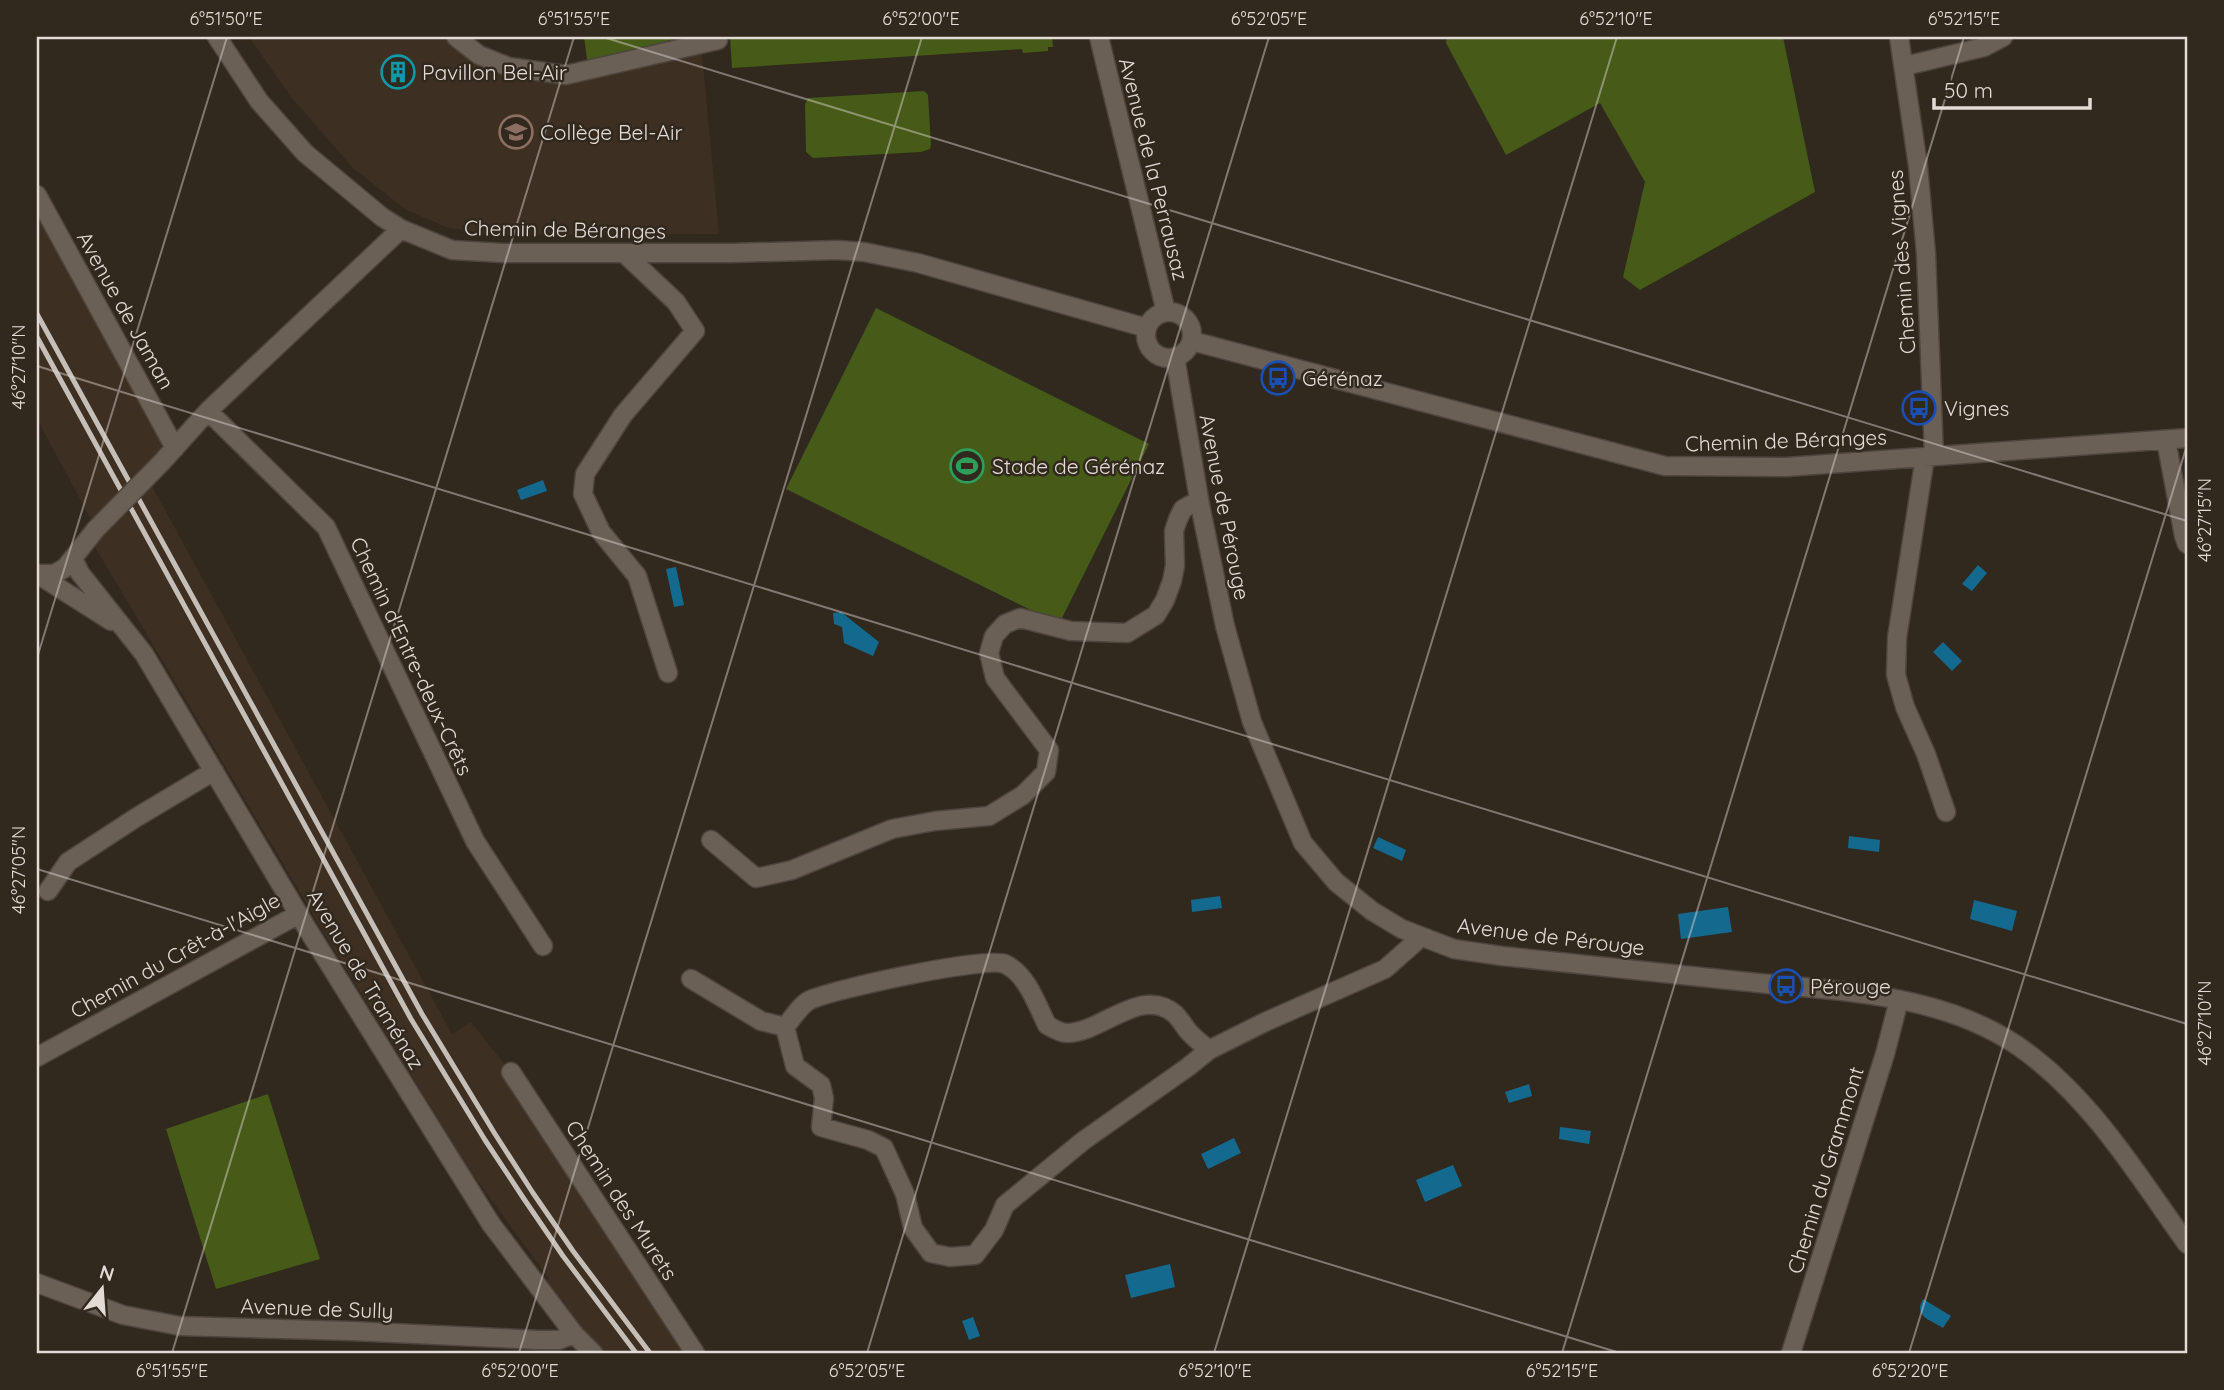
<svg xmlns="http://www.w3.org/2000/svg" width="2224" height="1390" viewBox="0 0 2224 1390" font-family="Quicksand,sans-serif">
  <rect width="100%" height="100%" fill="#31281e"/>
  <path fill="#3d2f21" d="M256,37H456L479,55L566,75L701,43L719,234L493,235L449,228L406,210L353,168L291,97L251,40Z
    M37,195L175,448L162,462L153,488L452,1034L471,1022L511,1072L695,1353H593L538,1287L549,1279L469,1169L324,933L89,537L96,529L37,419Z"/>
  <path fill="#455b17" d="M584,37H680L588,66Z
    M730,37H1052L1053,47H1048V51L1023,53L1022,49L732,68Z
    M1447,37H1783L1815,192L1640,290L1623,277L1645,182L1600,103L1506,155L1446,43Z
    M924,91L928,95L931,145L930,149L921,152L813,158L806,152L805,104L808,98Z
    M876,308L1149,444L1059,624L786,489Z
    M268,1094L320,1259L216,1289L166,1129Z"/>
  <path fill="#146a8e" d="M543,480L547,491L521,500L517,490Z
    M1978,565L1987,573L1972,591L1962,584Z
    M676,567L684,605L674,607L666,569Z
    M841,612L879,642L873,656L844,643L842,627L834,624L833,613Z
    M1943,642L1962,661L1952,671L1933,652Z
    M1849,836L1880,840L1879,852L1848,848Z
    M1378,837L1406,850L1402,861L1373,848Z
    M1220,896L1222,908L1192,912L1191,900Z
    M1974,900L2017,911L2012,931L1970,919Z
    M1728,907L1732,932L1681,939L1678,914Z
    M1529,1084L1532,1096L1509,1103L1505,1092Z
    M1560,1127L1591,1131L1589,1144L1559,1139Z
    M1234,1138L1241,1153L1208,1169L1201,1154Z
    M1453,1165L1462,1186L1425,1202L1416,1180Z
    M1170,1264L1175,1287L1131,1298L1125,1275Z
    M1923,1299L1951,1316L1943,1328C1931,1320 1913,1317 1923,1299Z
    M973,1317L980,1336L969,1340L962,1321Z"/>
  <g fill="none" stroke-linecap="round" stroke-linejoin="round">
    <defs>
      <path id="street" d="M217,37L259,101L305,153L382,217L401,229L452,250L502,253H732L837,250L864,252L918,263L1147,328
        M456,37L479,55L509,67L566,75L718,40
        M1899,37L1918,166L1926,254L1934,456
        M1905,66L1984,47L2003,37
        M37,195L175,448
        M624,253L676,302L695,331L623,415L585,474L583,494L601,532L637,576L668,673
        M1192,341L1665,466L1786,467L2187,438
        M208,411L326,527L475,841L543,946
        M2166,440L2184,536L2187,544
        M1925,457L1897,638L1896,675L1905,707L1926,754L1946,812
        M162,462L208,411L401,229
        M73,559L80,573L144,654L308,930L491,1224L574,1334L593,1353
        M37,574L111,621
        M37,574H54L65,568L96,529
        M711,840L756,878L792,870L892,829L935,821L989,816L1023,795L1046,772L1049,750L995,678L989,653L994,636L1005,624L1020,618L1071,631L1127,633L1156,615L1165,600L1172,581L1175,566L1174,531L1178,519L1183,509L1190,505H1200
        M48,891L68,862L137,817L214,771
        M691,979L761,1021L785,1027
        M1209,1050C1202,1044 1194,1038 1188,1031C1184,1026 1180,1019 1175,1014C1141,985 1102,1033 1067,1033C1061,1033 1052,1028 1047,1025C1037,1005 1027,974 1005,964C986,956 834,989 810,1000C801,1004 792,1019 785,1027L795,1066L821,1085L824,1098L821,1127L868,1140L884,1148L905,1194L913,1228L931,1253L950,1257L975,1255L994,1230L1005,1205L1083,1141L1188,1067L1209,1050L1265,1022L1385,969L1420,938
        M37,1057L299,914
        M511,1072L695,1353
        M37,1283L123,1315L180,1326L351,1331L539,1340H559L574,1334
        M1791,1353L1885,1054L1899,1000"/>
      <path id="secondary" d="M1099,37L1166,312
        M1146 335a23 23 0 1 1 46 0a23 23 0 1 1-46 0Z
        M1175,357L1200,505L1225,626L1252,722L1303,843L1336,882L1372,911L1402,929L1454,949L1502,956C1581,964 1660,973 1739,981C1837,992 1947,991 2029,1054C2095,1104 2139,1177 2187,1244"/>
    </defs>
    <use href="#street" stroke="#4e453e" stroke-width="21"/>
    <use href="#secondary" stroke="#4e453e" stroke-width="21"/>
    <use href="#street" stroke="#6b6056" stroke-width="18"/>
    <use href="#secondary" stroke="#6b6056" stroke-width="18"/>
    <path stroke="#c6bfb8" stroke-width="5" d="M37,314L422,1014L495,1134L533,1193L573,1251L650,1353
      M37,337L411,1019L485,1140L524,1199L563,1256L636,1353"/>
    <defs>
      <path id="street-bridge" d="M96,529L162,462"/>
    </defs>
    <use href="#street-bridge" stroke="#4e453e" stroke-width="21" stroke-linecap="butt"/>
    <use href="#street-bridge" stroke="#6b6056" stroke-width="18"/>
  </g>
  <path fill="none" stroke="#e3dcd6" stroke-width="2" stroke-opacity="0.45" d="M603,37L2187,521M37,366L2187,1024M37,658L227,37M37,869L1620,1353M172,1353L574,37M519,1353L922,37M867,1353L1269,37M1214,1353L1617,37M1562,1353L1964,37M1909,1353L2187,445"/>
  <defs>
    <symbol id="building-ring" viewBox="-11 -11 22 22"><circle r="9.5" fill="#31281e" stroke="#0f9aa8" stroke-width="1.5"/><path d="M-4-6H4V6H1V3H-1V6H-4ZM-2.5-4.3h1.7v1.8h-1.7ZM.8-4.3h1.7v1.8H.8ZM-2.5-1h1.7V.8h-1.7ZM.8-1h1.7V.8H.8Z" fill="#0f9aa8"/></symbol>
    <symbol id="school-ring" viewBox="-11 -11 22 22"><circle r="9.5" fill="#31281e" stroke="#8d6e63" stroke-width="1.5"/><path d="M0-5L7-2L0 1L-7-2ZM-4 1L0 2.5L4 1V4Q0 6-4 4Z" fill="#8d6e63"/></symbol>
    <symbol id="bus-ring" viewBox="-11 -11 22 22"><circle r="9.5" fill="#31281e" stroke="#1a4fb4" stroke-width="1.5"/><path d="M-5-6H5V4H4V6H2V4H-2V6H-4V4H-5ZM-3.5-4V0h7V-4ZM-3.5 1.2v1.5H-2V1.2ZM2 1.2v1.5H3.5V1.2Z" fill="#1a4fb4"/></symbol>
    <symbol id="stadium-ring" viewBox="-11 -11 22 22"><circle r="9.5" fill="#31281e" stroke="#2e9e5b" stroke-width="1.5"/><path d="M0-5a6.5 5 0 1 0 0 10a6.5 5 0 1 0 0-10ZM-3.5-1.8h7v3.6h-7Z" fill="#2e9e5b"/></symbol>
  </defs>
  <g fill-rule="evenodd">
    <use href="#building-ring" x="379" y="53" width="38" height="38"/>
    <use href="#school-ring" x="497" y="113" width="38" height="38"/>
    <use href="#bus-ring" x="1259" y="359" width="38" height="38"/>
    <use href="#bus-ring" x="1900" y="389" width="38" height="38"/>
    <use href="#stadium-ring" x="948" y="447" width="38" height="38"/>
    <use href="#bus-ring" x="1767" y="967" width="38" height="38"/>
  </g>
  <g text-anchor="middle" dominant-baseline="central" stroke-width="5" stroke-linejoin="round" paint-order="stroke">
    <g font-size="21" fill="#e3dcd6" stroke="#31281e" text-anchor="start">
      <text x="422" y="72">Pavillon Bel-Air</text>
      <text x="540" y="132">Collège Bel-Air</text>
      <text x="1302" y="378">Gérénaz</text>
      <text x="1944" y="408">Vignes</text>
      <text x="992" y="466">Stade de Gérénaz</text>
      <text x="1810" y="986">Pérouge</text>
    </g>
    <g font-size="21" fill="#e3dcd6" stroke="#31281e">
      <text transform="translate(1154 169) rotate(76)">Avenue de la Perrausaz</text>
      <text transform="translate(565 229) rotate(1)">Chemin de Béranges</text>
      <text transform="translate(1901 262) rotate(-94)">Chemin des Vignes</text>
      <text transform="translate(126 310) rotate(61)">Avenue de Jaman</text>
      <text transform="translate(1786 440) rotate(-2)">Chemin de Béranges</text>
      <text transform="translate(1225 507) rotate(79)">Avenue de Pérouge</text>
      <text transform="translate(412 656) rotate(65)">Chemin d'Entre-deux-Crêts</text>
      <text transform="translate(1551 936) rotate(7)">Avenue de Pérouge</text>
      <text transform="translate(175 955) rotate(-29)">Chemin du Crêt-à-l'Aigle</text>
      <text transform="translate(366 979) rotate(59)">Avenue de Traménaz</text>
      <text transform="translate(1825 1170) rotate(-73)">Chemin du Grammont</text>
      <text transform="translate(622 1200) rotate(57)">Chemin des Murets</text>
      <text transform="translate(317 1308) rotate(2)">Avenue de Sully</text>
    </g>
  </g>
  <rect width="2224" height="1390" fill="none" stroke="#31281e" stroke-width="77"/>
  <g transform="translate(102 1289) rotate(17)" stroke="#31281e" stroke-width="5" paint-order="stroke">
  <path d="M0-5L12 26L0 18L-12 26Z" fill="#e3dcd6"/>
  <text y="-10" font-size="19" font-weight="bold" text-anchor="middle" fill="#e3dcd6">N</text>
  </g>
  <path d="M1934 98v10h156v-10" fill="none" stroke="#e3dcd6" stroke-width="3.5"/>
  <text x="1944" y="98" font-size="21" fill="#e3dcd6" stroke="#31281e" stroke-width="5" paint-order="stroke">50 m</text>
  <rect x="38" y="38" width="2148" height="1314" fill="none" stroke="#e3dcd6" stroke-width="2.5"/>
  <g font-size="18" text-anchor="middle" fill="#e3dcd6">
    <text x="226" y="25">6°51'50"E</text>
    <text x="574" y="25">6°51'55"E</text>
    <text x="921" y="25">6°52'00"E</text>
    <text x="1269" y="25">6°52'05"E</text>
    <text x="1616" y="25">6°52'10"E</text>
    <text x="1964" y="25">6°52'15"E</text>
    <text transform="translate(19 367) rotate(-90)" y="6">46°27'10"N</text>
    <text transform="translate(2205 520) rotate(-90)" y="6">46°27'15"N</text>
    <text transform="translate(19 870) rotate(-90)" y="6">46°27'05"N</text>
    <text transform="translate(2205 1023) rotate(-90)" y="6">46°27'10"N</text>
    <text x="172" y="1377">6°51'55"E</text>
    <text x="520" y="1377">6°52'00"E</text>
    <text x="867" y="1377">6°52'05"E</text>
    <text x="1215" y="1377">6°52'10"E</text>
    <text x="1562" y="1377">6°52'15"E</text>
    <text x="1910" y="1377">6°52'20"E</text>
  </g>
</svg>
